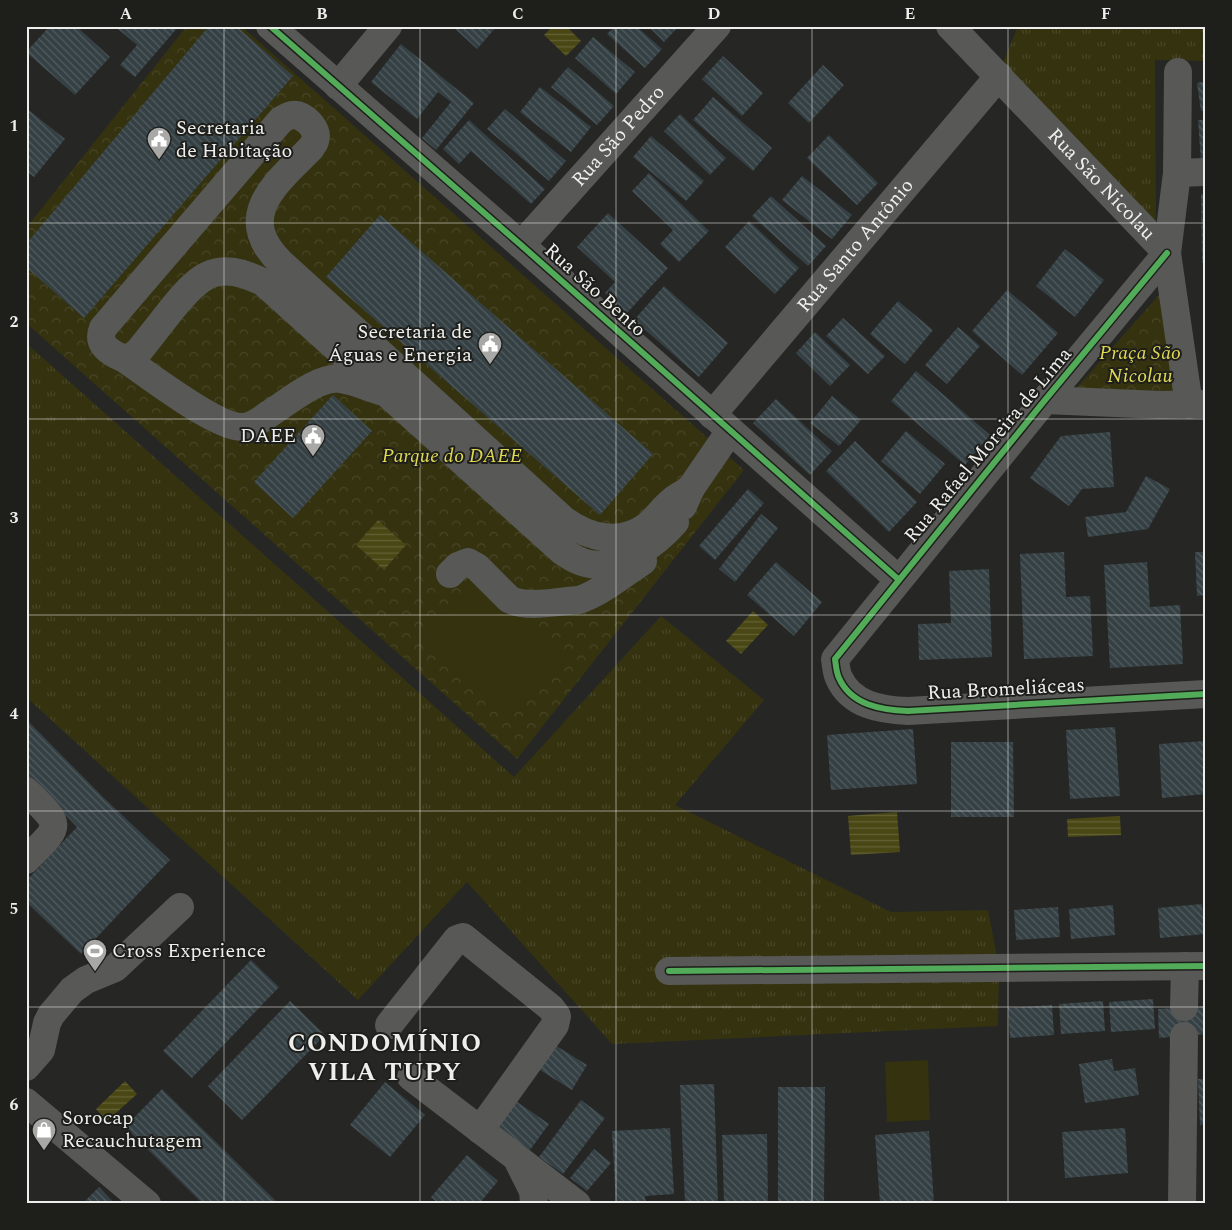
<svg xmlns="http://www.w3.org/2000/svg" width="1232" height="1230" viewBox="0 0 1232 1230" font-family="Spectral,serif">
  <defs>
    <pattern id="grass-tufts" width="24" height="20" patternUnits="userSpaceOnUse" patternTransform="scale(1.25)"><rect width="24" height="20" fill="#34320f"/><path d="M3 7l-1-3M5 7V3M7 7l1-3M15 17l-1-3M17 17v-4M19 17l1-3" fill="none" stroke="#484626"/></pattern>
    <pattern id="forest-crowns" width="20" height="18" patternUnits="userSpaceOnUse" patternTransform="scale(1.25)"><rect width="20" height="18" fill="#34320f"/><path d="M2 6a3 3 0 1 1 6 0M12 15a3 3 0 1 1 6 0" fill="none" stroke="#484626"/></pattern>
    <pattern id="water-rules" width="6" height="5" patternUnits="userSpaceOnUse" patternTransform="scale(1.25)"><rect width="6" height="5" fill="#494714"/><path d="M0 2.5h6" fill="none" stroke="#646236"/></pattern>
    <pattern id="building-back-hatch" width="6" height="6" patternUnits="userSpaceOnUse" patternTransform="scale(1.25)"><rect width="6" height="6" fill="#344044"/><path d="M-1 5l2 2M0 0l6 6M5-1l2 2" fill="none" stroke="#525c5f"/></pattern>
  </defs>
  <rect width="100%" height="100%" fill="#262625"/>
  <path fill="url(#grass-tufts)" d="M1018,26H1206V61L1155,60L1156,228L1003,63Z
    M26,343L514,777L661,616L764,700L675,805L891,912L988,910L999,968L998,1026L612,1044L467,882L358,1000L26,697Z"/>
  <path fill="url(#forest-crowns)" d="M187,26H241L744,470L517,759L26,323V228Z
    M1166,287L1174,399L1073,392Z"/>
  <path fill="#34320f" d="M479,579L564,659L509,718L424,638Z
    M928,1060L930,1120L887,1122L885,1062Z"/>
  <path fill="url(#water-rules)" d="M553,26H566L581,41L566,56L544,35Z
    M378,520L406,545L384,570L356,545Z
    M753,611L768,625L741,654L726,641Z
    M897,812L900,852L851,855L848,816Z
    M1120,816L1121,835L1068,837L1067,819Z
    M125,1081L137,1094L107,1121L96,1109Z"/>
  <path fill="url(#building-back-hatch)" d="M50,26H76L110,57L75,95L26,52Z
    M120,26H179L135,77L120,65L137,45L118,29Z
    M209,26H236L293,76L84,318L26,267V244Z
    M452,26H497L477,49Z
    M615,26H636L662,49L645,68L607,34Z
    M648,26H679L664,42Z
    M593,37L635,72L616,94L575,58Z
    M401,44L474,103L436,150L422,138L451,102L438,92L417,119L371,82Z
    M723,56L763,93L742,116L702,79Z
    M823,65L844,85L809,123L788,103Z
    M568,67L614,106L597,125L551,87Z
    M1206,81V111H1201L1197,83Z
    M540,87L591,127L571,152L520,112Z
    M713,97L772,148L753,171L693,120Z
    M26,108L65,139L34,177L26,171Z
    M505,109L566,161L549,181L487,129Z
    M680,114L726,158L710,175L664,131Z
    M469,120L545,189L531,204L471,151L459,164L443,149Z
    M1198,120H1206V161H1201Z
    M829,135L878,183L857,205L807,158Z
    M651,136L704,181L686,201L633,157Z
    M649,173L709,231L679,262L660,244L673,230L632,191Z
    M802,176L852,215L832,239L782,200Z
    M1201,194H1206V263H1202Z
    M771,196L826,246L808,266L752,216Z
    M608,213L668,268L627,313L605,293L615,282L577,247Z
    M380,215L653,454L600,515L326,277Z
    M749,221L799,268L775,294L725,247Z
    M1065,249L1104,280L1075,317L1036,286Z
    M664,286L728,343L699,377L634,320Z
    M1007,290L1058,333L1022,375L972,331Z
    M898,301L933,330L905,364L870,334Z
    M843,318L885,356L868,374L826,336Z
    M958,327L980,346L947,384L925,365Z
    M815,332L850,365L830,386L796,353Z
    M916,371L990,435L965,465L891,401Z
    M333,395L372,431L293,518L254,482Z
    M832,396L861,420L839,446L810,423Z
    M776,399L832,451L810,475L753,423Z
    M906,431L945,464L920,494L881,461Z
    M1110,432L1114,487L1082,489L1069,506L1030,478L1061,436Z
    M855,441L917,502L889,532L826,471Z
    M1146,476L1170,489L1148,529L1088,537L1085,517L1126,512Z
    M748,489L764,503L715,560L699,546Z
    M761,514L778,528L735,582L719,569Z
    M1064,552L1066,597L1090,596L1093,656L1024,659L1020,554Z
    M1195,552H1206V595L1197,596Z
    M776,562L822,602L794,636L747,595Z
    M1147,562L1150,607L1180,605L1183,664L1110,668L1104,565Z
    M989,569L992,657L919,660L918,624L951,623L949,571Z
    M26,719L104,798L170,860L81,954L26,902V881L77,827L26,775Z
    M1115,727L1120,796L1070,799L1066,730Z
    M913,729L917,784L831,790L827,735Z
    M1206,741V794L1162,798L1159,744Z
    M951,742H1013L1014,817H951Z
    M1202,904L1205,934L1160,938L1158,908Z
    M1113,905L1115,935L1071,939L1069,909Z
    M1058,907L1060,937L1016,940L1014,910Z
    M251,960L279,987L192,1078L163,1051Z
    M1153,999L1155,1029L1111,1032L1109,1002Z
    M290,1001L325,1035L242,1120L208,1086Z
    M1103,1001L1105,1031L1061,1034L1059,1004Z
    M1052,1005L1054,1035L1010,1038L1008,1008Z
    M1206,1006V1034L1159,1038L1158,1009Z
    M550,1042L587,1065L572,1090L535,1067Z
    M1112,1059L1114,1071L1135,1068L1139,1095L1085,1103L1079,1064Z
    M1198,1079H1206V1124L1200,1125Z
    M385,1082L425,1115L390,1157L350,1125Z
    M714,1084L718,1204H685L680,1085Z
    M778,1087H825L824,1204H778Z
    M162,1089L279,1204H203L125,1127Z
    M513,1099L549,1124L530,1150L494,1125Z
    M581,1100L605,1118L563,1174L539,1157Z
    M670,1128L674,1194L645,1196L646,1204H616L612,1131Z
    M1125,1128L1128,1173L1065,1178L1062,1132Z
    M929,1131L934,1203L880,1204L875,1135Z
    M767,1134L768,1204H724L722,1135Z
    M594,1149L611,1163L587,1191L570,1178Z
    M467,1155L498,1181L479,1204H439L431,1197Z
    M99,1187L115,1204H82Z"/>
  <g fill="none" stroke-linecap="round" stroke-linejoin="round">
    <g stroke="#585857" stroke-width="28">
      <path d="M270,26L521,245L898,579"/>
      <path id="s1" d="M950,26L1167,253"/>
      <path d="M338,86L388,26"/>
      <path d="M1177,173L1178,72"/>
      <path id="s2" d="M521,245L717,26"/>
      <path d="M1167,253L1045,400L835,659C836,665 836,672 839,678C851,705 881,710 908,711L1206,694"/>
      <path d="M125,359C148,375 217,428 242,427C252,427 261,420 269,414C287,403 318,376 340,379C354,381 367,387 380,391"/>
      <path d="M1045,400L1161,405L1206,404"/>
      <path d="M1189,405L1167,253L1177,173L1206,172"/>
      <path id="s3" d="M712,415L999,76"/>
      <path d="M683,506L691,488L730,431"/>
      <path d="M675,522C656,544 622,569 590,564C580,563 571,557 562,551L263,282C218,260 201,273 172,309C161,323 150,337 139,351L134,355L125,359C110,353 96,345 103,328L281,120C286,117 291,114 297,115C307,118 319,130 315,141C315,143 312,145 311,148C278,182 233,215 280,262L564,520C589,538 620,546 647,526C656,519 663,508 672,501C678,496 685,493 691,488"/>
      <path d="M450,574L458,566L468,562L477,567L509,599C527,609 559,601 579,600C602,592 622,575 643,561"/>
      <path d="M26,791C63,827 62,824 26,860"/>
      <path d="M669,971L1206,966"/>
      <path d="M1184,1007L1185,966"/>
      <path d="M389,1025L457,939L463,937L551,1008L557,1016L555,1025L480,1130"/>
      <path d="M26,1067L41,1050L47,1023L51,1015L72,990L86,980L115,968L180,907"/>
      <path d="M411,1077L577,1204"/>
      <path d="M26,1102L147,1204"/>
      <path d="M519,1163L533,1191L534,1204"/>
      <path d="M1182,1204L1184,1036"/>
    </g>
    <defs>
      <path id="cycleway" d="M270,26L521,245L898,579
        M1167,253L1045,400L835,659C836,665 836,672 839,678C851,705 881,710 908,711L1206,694
        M669,971L1206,966"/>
    </defs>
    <use href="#cycleway" stroke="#1e1e1b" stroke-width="9"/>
    <use href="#cycleway" stroke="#51ab58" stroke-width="6"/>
  </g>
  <path fill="none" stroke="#eeeeec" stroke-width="1" stroke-opacity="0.55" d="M224,26V1204M420,26V1204M616,26V1204M812,26V1204M1008,26V1204M26,223H1206M26,419H1206M26,615H1206M26,811H1206M26,1007H1206"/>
  <defs>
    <symbol id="civic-pin" viewBox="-11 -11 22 30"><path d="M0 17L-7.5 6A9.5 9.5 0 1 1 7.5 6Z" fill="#a8a8a6" stroke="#1e1e1b"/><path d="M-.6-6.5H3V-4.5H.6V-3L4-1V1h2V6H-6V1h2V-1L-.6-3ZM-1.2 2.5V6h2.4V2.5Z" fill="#fff"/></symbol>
    <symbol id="stadium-pin" viewBox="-11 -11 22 30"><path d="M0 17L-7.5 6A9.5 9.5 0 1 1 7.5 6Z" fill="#a8a8a6" stroke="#1e1e1b"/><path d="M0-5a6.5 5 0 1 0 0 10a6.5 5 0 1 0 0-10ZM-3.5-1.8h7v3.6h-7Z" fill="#fff"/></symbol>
    <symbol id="shop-pin" viewBox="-11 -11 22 30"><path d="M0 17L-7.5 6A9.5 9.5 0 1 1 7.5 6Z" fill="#a8a8a6" stroke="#1e1e1b"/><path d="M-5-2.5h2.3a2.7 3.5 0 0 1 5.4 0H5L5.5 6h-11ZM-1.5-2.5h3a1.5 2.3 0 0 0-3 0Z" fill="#fff"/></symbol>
  </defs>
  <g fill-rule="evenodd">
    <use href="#civic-pin" x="145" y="125" width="28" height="38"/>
    <use href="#civic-pin" x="476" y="330" width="28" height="38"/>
    <use href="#civic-pin" x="299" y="422" width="28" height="38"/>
    <use href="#stadium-pin" x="81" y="937" width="28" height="38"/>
    <use href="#shop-pin" x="30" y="1116" width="28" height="38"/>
  </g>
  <g text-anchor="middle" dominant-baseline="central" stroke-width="4" stroke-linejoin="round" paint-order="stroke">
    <g font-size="20" fill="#eeeeec" stroke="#1e1e1b" text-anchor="start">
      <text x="176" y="128">Secretaria<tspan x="176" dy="23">de Habitação</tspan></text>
      <text x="472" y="332" text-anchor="end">Secretaria de<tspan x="472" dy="23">Águas e Energia</tspan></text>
      <text x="296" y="436" text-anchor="end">DAEE</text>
      <text x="112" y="951">Cross Experience</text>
      <text x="62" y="1118">Sorocap<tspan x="62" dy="23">Recauchutagem</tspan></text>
    </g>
    <g font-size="20" fill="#eeeeec" stroke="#1e1e1b">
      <text stroke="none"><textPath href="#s2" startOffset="146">Rua São Pedro</textPath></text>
      <text stroke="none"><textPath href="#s1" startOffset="219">Rua São Nicolau</textPath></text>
      <text stroke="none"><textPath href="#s3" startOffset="222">Rua Santo Antônio</textPath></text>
      <text transform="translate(595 290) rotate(42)">Rua São Bento</text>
      <text transform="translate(988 445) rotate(-50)">Rua Rafael Moreira de Lima</text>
      <text transform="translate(1006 689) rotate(-3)">Rua Bromeliáceas</text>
    </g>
    <g font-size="20" font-style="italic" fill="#e0da52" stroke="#1e1e1b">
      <text x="1140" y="353">Praça São<tspan x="1140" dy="23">Nicolau</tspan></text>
      <text x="452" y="456">Parque do DAEE</text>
    </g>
    <g font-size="25" font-weight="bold" letter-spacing="1" fill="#eeeeec" stroke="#1e1e1b">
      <text x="385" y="1044">CONDOMÍNIO<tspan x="385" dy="29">VILA TUPY</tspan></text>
    </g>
  </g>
  <rect width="1232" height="1230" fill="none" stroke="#1e1e1b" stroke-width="55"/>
  <rect x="28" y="28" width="1176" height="1174" fill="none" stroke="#eeeeec" stroke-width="2"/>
  <g font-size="16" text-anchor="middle" font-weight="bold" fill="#eeeeec">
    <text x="126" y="19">A</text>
    <text x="322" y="19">B</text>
    <text x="518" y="19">C</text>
    <text x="714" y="19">D</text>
    <text x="910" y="19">E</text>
    <text x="1106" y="19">F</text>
    <text x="14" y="131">1</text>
    <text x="14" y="327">2</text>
    <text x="14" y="523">3</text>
    <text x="14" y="719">4</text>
    <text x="14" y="914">5</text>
    <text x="14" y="1110">6</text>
  </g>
</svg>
